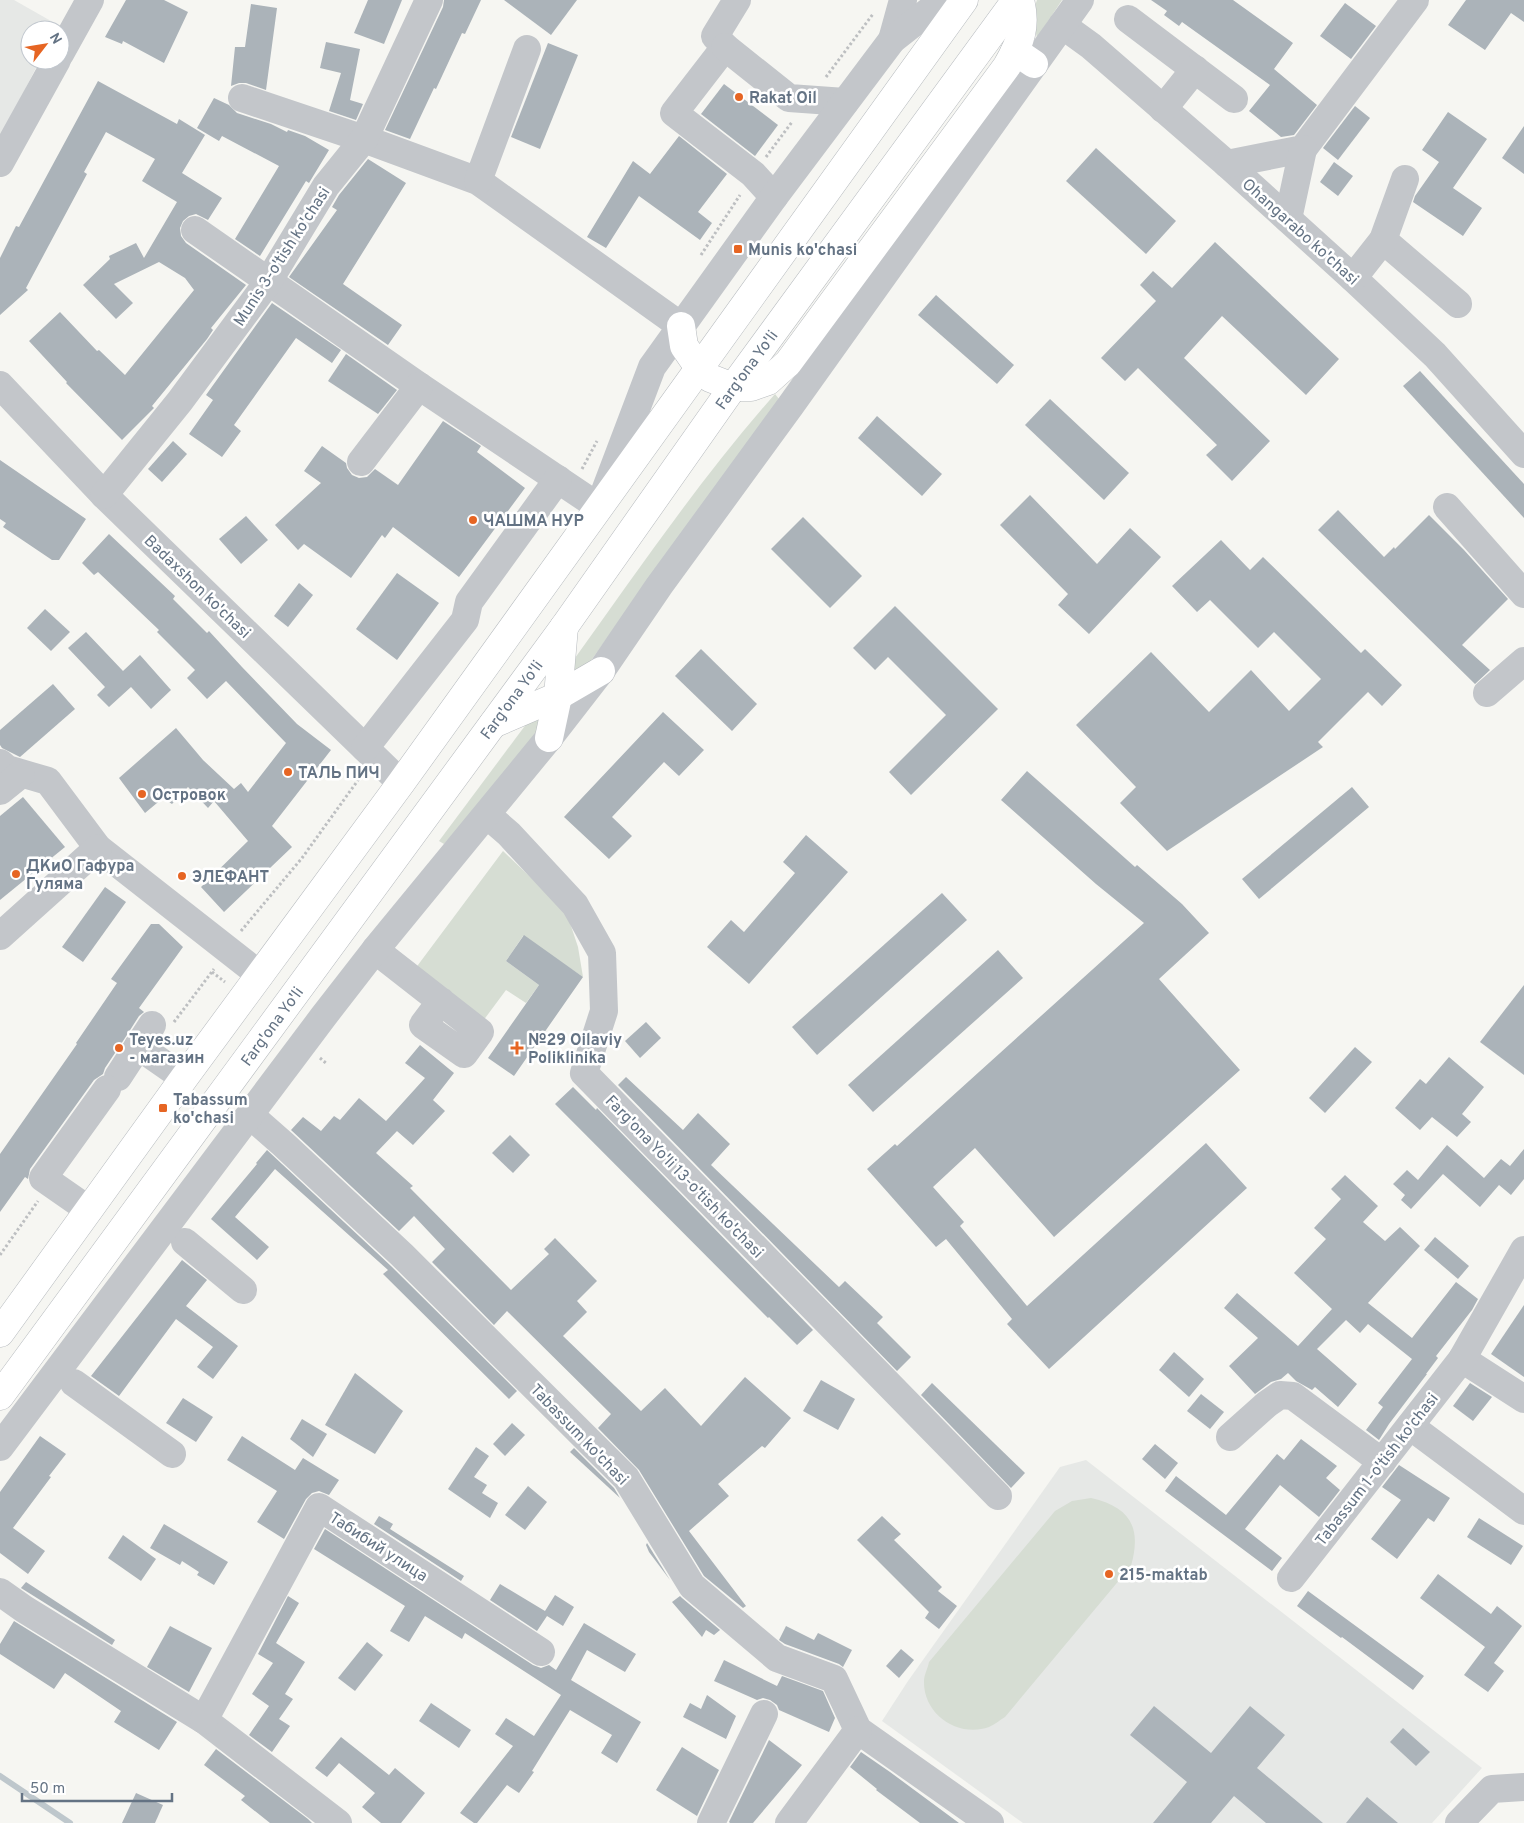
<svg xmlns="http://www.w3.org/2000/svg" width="1524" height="1823" viewBox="0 0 1524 1823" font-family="Overpass,sans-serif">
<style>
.built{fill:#e6e8e6}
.green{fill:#d6ddd3}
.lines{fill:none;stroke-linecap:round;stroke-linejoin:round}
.stream{stroke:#bec7cc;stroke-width:6}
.building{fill:#abb3b9}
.major-casing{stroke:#b6babe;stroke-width:29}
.path{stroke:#bdbfc1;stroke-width:3;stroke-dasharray:2.5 2.5;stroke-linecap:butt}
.minor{stroke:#c3c6ca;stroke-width:28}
.major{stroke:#fff;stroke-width:28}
.poi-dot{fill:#e66523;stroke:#fff;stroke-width:2}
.labels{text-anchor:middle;stroke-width:5;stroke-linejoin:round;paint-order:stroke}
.poi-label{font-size:16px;font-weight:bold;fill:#647384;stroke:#fff;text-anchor:start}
.street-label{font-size:16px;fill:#647384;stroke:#fff}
</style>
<rect width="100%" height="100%" fill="#f6f6f2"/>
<g class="built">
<polygon points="0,0 14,0 58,25 56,30 30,30 30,60 40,60 0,138"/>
<polygon points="1086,1460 1482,1768 1432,1823 1023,1823 882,1721 908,1681 1060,1467"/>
</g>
<g class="green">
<path d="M 1037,0 L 1062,0 L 1037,38 C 1034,24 1032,13 1037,0 Z"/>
<path d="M 775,394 L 779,399 L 582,673 L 577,675 L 569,668 L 570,665 C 636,573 700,479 775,394 Z"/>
<polygon points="533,715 545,721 491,793 444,844 439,841"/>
<polygon points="503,851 566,911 578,947 583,977 523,936 506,961 539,985 526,1003 506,990 483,1021 415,969"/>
<path d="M 1091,1498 C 1130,1507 1142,1527 1131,1566 L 1005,1717 C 1000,1720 994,1725 989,1727 C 958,1738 923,1714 924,1681 C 924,1675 928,1668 929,1662 L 1055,1511 L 1072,1501 Z"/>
</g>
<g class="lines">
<polyline class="stream" points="0,1776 70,1823"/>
</g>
<g class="building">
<polygon points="126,0 164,0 188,12 164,63 123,41 122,44 105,37"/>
<polygon points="368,0 402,0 384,44 354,33"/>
<polygon points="444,0 481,0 465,34 462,33 436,89 434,88 410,139 385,130 443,7"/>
<polygon points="504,0 577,0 551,35"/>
<polygon points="1151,0 1233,0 1293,43 1274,69 1317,105 1294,135 1281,137 1249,111 1270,85 1182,22 1179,26 1164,15 1167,11"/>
<polygon points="1466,0 1524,0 1524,22 1511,13 1485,50 1448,25"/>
<polygon points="1345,3 1376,26 1351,59 1320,36"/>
<polygon points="251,4 277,8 266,90 246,83 239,83 231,86 235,47 245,47"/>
<polygon points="326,42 360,49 350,100 363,104 356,120 329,111 341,73 320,68"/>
<polygon points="548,43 578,55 540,149 511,137"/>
<polygon points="98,81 177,124 179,119 205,135 182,173 222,198 208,220 196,214 189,216 183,221 180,228 181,236 186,243 246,285 211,328 213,330 207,339 152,406 154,408 122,440 66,383 67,382 29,341 60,312 97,351 99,350 125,375 194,290 185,278 159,262 114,284 133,303 116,319 83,285 110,259 109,256 136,243 144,258 177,202 142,181 155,159 106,132 84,172 87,174 26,288 28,290 0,315 0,258 16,226 19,227"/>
<polygon points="724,84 778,125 755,156 701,114"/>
<polygon points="214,98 229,105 237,113 271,124 287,132 288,130 305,136 329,150 309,183 306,181 260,256 235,239 279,166 222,136 219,141 197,128"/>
<polygon points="1355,106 1370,118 1338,160 1323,148"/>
<polygon points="1448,112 1487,139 1453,188 1482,208 1463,236 1413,202 1415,196 1439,162 1422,150"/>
<polygon points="1524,126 1524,174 1502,158"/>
<polygon points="679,136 727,174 698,212 712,223 700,240 639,196 606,248 587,237 633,161 650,174"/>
<polygon points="1096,148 1176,221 1146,254 1066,181"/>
<polygon points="368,159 406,183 343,284 402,325 388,345 289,277 337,210 332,207 339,195"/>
<polygon points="1334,162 1353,176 1338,196 1320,182"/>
<polygon points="1215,242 1339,359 1306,395 1222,316 1184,358 1270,441 1232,481 1206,455 1217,445 1138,368 1125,381 1101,358 1156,301 1140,285 1153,271 1172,288"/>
<polygon points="936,295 1014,365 997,384 918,315"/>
<polygon points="272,303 341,350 332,363 296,338 234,425 241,431 222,457 189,434 213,400 206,395"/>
<polygon points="346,354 397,390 378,414 328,381"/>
<polygon points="1420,371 1524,484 1524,518 1403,386"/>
<polygon points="1050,399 1129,473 1104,500 1025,425"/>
<polygon points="877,416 942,474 922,496 858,438"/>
<polygon points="443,421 481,446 477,452 525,488 459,577 393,527 385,538 382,535 351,578 304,544 298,550 275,525 321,483 304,471 322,446 346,463 347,468 352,475 359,478 367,477 375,469 398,485"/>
<polygon points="173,441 187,454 162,482 148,469"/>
<polygon points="0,460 86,519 59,560 52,560 3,527 6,523 0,519"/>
<polygon points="1030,495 1097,564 1130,528 1161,557 1089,634 1058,605 1068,594 1000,525"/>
<polygon points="1338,510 1384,557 1394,547 1395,549 1429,515 1464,550 1508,599 1462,645 1490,670 1475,684 1318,530"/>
<polygon points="246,516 268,540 241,564 219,539"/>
<polygon points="803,517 862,576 830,608 771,549"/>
<polygon points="109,534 175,596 173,599 207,633 209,631 242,667 297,724 331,750 272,826 292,847 224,912 201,887 248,841 214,801 208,808 188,787 172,804 163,798 145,813 119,778 176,728 203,760 234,789 241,783 248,792 286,743 226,681 207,699 187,678 195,670 157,632 159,630 98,572 94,575 82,563"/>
<polygon points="1221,540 1250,570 1263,557 1361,653 1365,649 1402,685 1382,706 1368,692 1318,742 1323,747 1167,851 1120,803 1136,787 1076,725 1151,652 1209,712 1251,670 1289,711 1321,679 1274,632 1258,648 1210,600 1197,612 1172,586"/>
<polygon points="397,573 439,603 397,660 356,629"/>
<polygon points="299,583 313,595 288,627 274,616"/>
<polygon points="895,606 998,709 911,795 889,772 946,715 888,657 875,670 853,648"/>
<polygon points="45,609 70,632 51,651 27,628"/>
<polygon points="86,632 123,671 140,655 171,690 151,709 131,687 109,707 97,695 105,687 68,648"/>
<polygon points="701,649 757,704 732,731 675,676"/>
<polygon points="53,684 75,709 20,757 2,748 0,745 0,730"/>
<polygon points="663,712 704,750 679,776 664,762 612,817 632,836 609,859 564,817"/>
<polygon points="1027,771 1135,867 1137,865 1182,904 1209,933 1159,979 1240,1070 1054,1237 975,1148 933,1187 964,1222 960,1226 1027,1306 1206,1143 1247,1188 1049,1369 1007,1324 1012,1319 946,1239 936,1247 867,1169 895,1144 897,1146 1144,923 1096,884 1001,800"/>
<polygon points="1352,787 1369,807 1259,899 1242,879"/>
<polygon points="23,797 65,847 0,900 0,816"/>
<polygon points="806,835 848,872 749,984 707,947 731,920 744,932 795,873 783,862"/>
<polygon points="105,887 126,902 83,962 62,947"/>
<polygon points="942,893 967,920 817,1055 792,1027"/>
<polygon points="151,924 159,924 183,947 139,1008 144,1012 139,1016 125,1038 105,1068 103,1074 94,1080 30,1169 28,1179 25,1177 0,1212 0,1154 77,1044 76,1043 117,983 111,979"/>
<polygon points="524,935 583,977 514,1076 488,1058 539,985 506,961"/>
<polygon points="998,950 1023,978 873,1112 848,1085"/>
<polygon points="1524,985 1524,1075 1480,1042"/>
<polygon points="646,1022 661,1038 640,1058 625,1041"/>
<polygon points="420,1045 454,1073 433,1100 445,1111 413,1145 390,1125 397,1131 376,1153 413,1186 410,1188 511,1290 549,1254 544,1249 555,1238 597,1281 577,1301 587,1312 563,1336 641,1411 665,1388 701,1426 745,1377 791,1418 765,1448 762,1446 718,1484 729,1496 689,1531 746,1606 743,1608 704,1576 639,1470 598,1428 611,1414 507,1311 494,1325 432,1262 445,1249 414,1216 399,1231 291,1130 303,1117 321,1131 334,1116 340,1120 359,1098 386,1121 425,1078 405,1063"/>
<polygon points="1355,1047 1372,1062 1325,1113 1309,1098"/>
<polygon points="1449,1057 1484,1087 1462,1114 1471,1122 1457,1137 1432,1117 1420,1130 1395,1108 1420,1079 1426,1084"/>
<polygon points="626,1077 683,1130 698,1113 730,1144 711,1165 839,1287 845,1281 883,1317 877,1323 911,1357 897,1371 618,1085"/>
<polygon points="573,1087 596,1110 597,1108 813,1330 797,1345 769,1317 768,1318 555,1104"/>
<polygon points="510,1135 530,1155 513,1173 492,1153"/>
<polygon points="1447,1145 1484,1178 1501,1159 1510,1166 1524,1149 1524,1179 1511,1195 1499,1185 1480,1207 1443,1174 1411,1209 1401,1200 1405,1195 1393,1184 1407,1170 1418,1180"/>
<polygon points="267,1150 391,1266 517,1391 509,1399 383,1274 388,1270 275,1169 235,1217 269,1247 257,1260 211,1219 257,1164 256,1163"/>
<polygon points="1345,1175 1378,1206 1363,1222 1385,1241 1400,1227 1420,1246 1368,1303 1412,1338 1456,1282 1478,1299 1472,1310 1436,1356 1438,1358 1426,1374 1427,1374 1389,1424 1379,1440 1366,1430 1383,1407 1378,1403 1412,1359 1368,1324 1360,1333 1346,1320 1317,1349 1357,1384 1338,1407 1315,1387 1312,1390 1296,1381 1288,1373 1281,1379 1271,1382 1255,1394 1229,1366 1258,1338 1224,1308 1237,1293 1298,1346 1332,1309 1294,1273 1326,1239 1314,1228 1341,1199 1331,1189"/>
<polygon points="1435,1237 1469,1266 1458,1279 1424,1250"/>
<polygon points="182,1260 207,1280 186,1306 238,1346 213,1379 197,1367 213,1347 176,1319 119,1396 91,1376"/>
<polygon points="1524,1305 1524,1377 1491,1354"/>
<polygon points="1174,1352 1204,1379 1189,1397 1159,1370"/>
<polygon points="355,1373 403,1411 375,1454 325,1425"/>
<polygon points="821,1380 855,1399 838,1430 803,1411"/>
<polygon points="932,1383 1025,1473 1011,1488 921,1395"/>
<polygon points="1470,1383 1492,1397 1473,1421 1453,1406"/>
<polygon points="1201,1394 1224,1412 1210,1429 1187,1411"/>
<polygon points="183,1398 213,1417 196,1442 166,1423"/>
<polygon points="302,1419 327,1434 313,1457 290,1439"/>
<polygon points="512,1423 525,1435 505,1456 493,1444"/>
<polygon points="40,1436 66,1454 49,1476 51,1477 13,1528 45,1551 28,1574 0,1553 0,1492"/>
<polygon points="242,1436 295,1470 303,1458 339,1480 329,1495 319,1491 312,1493 306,1499 284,1539 257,1522 277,1491 227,1460"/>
<polygon points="1301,1439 1337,1466 1326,1478 1340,1490 1319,1517 1280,1485 1245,1529 1282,1558 1272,1571 1165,1491 1176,1476 1226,1515 1277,1454 1284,1460"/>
<polygon points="1155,1444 1178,1463 1165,1479 1142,1459"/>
<polygon points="476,1447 489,1456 474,1477 487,1485 482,1493 498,1503 490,1518 448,1489"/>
<polygon points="574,1448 614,1488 620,1498 570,1452"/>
<polygon points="1399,1465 1450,1498 1434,1522 1428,1518 1397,1559 1371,1539 1401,1500 1382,1487"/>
<polygon points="528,1486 547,1502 525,1530 505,1515"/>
<polygon points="379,1516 393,1524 390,1529 464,1576 461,1581 374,1524"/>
<polygon points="882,1516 901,1534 894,1540 942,1587 938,1591 957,1606 939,1629 925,1618 929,1612 857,1540"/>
<polygon points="1479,1518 1523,1546 1511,1565 1467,1537"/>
<polygon points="164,1524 228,1562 214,1585 197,1575 199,1572 182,1561 180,1565 150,1548"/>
<polygon points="325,1529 533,1665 541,1668 549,1665 556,1670 584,1623 636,1654 625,1672 587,1650 571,1680 641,1722 617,1763 601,1753 612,1735 570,1710 532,1771 534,1772 519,1793 507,1785 477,1823 474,1823 460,1813 513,1746 495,1734 506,1718 534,1736 561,1695 465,1633 462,1639 425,1616 409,1642 390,1631 405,1606 314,1549"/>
<polygon points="123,1535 156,1559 141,1581 108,1558"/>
<polygon points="647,1543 670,1580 649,1552 646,1545"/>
<polygon points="1438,1574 1491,1614 1497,1606 1522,1626 1494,1663 1504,1671 1488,1692 1464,1675 1485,1647 1420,1598"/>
<polygon points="26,1582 115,1640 112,1645 21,1588"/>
<polygon points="500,1584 545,1611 555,1595 574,1607 563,1626 547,1616 537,1631 490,1600"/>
<polygon points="1308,1591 1424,1676 1413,1690 1342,1637 1341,1638 1297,1606"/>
<polygon points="288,1596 299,1603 276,1643 305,1662 285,1694 293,1699 279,1719 290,1726 272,1752 249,1735 269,1706 252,1694 273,1663 258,1654"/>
<polygon points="680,1596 682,1598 720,1630 714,1635 706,1630 702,1637 672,1602"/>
<polygon points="14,1621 177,1722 159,1750 114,1722 121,1711 65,1673 54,1689 0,1654 0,1644"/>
<polygon points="170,1626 212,1648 189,1692 147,1667"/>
<polygon points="786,1626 814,1640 818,1633 852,1650 843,1667 839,1664 785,1644 779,1640"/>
<polygon points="367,1642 383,1655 355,1691 338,1678"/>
<polygon points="901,1649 914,1660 899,1678 886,1666"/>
<polygon points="724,1660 777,1686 782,1676 823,1691 835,1718 829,1732 779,1710 777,1705 770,1700 763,1698 757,1700 714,1681"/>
<polygon points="707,1695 736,1716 726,1739 683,1717 690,1703 701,1709"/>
<polygon points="431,1703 471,1730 459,1748 419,1721"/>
<polygon points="1154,1706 1211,1753 1250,1706 1285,1735 1257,1768 1323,1823 1266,1823 1234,1796 1211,1823 1153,1823 1187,1782 1130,1735"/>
<polygon points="1403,1728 1430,1752 1416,1766 1390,1742"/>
<polygon points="341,1737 389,1775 395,1768 425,1793 401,1823 381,1823 362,1807 375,1793 339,1763 327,1777 315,1768"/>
<polygon points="769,1740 802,1765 753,1823 730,1823 729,1822"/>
<polygon points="682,1747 719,1770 697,1816 656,1790"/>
<polygon points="216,1749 308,1819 312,1823 270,1823 241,1800 245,1796 204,1765"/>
<polygon points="861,1752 890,1772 959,1823 920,1823 876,1790 877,1789 850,1767"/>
<polygon points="136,1793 163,1805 155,1823 122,1823"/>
<polygon points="1367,1797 1398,1823 1346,1823"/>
</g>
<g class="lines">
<defs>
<g id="major">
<polyline points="1015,51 1034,64"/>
<path d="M 681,326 L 684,346 L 699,368 L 710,378 L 733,387 L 751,387 L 768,381 L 788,363 L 1007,66 C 1020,43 1027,27 1020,0"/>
<polyline points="493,724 558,696 601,671"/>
<polyline points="549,738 558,696 564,627"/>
<polyline points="0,1333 184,1078 401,783 964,0"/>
<path id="s1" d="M 0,1396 L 564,627 L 733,387 L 1016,0"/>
</g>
</defs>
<use href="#major" class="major-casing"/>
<g class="path">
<polyline points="826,77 873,14"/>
<polyline points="766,157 792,122"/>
<polyline points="701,255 740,195"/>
<polyline points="582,469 597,441"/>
<polyline points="241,931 302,858 361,776"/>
<polyline points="212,972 225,982"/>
<polyline points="174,1022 214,969"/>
<polyline points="320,1058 327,1064"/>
<polyline points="0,1255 38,1201"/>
</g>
<g class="minor">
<polyline points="737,0 715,36 725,47 674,113 753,174 774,197"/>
<polyline points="1128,19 1234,99"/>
<polyline points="1062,25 1091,46 1227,164 1353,278 1435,355 1524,454"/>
<polyline points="892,40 903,0"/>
<polyline points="725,47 789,98 845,102"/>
<polyline points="60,54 90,0"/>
<polyline points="242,98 364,139 478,181 681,326"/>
<polyline points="1163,109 1195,69"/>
<polyline points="0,163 57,60"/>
<polyline points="1227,164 1303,149 1415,0"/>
<polyline points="478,181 527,49"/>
<polyline points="1288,219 1303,149"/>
<polyline points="195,230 419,386 599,507 652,367 774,197 892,40 943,0"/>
<polyline points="1383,240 1458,304"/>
<polyline points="1353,278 1383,240 1405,179"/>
<polyline points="0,385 104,495 401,783"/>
<polyline points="361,462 419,386"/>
<polyline points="104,495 180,401 268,282 326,186 364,139 429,0"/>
<polyline points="1447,507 1524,594"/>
<polyline points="1487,693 1524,661"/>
<polyline points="365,748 465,620 469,602 558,479"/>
<polyline points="0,763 7,769 48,781 98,848 260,975"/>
<polyline points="0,791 21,774"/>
<polyline points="487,815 509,834 575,905 602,953 604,1011 584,1073 998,1496"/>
<polyline points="0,936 98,848"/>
<polyline points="375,950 480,1032 464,1054 423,1025 441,1001"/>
<polyline points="138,1046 184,1078"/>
<polyline points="118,1077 152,1025"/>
<polyline points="250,1115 283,1144 402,1255 626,1478 692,1586 777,1658 834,1679 858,1730 990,1823"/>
<polyline points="89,1210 43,1178 107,1089"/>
<polyline points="185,1242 243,1290"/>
<polyline points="1462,1359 1524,1399"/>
<polyline points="74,1383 172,1454"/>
<polyline points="1410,1426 1524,1511"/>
<polyline points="1230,1437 1267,1404 1280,1395 1293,1396 1382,1462"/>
<polyline points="0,1447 323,1017 375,950 549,738 601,671 659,586 791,405 1080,0"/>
<polyline points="1291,1578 1462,1359 1524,1250"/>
<polyline points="0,1592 24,1609 204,1720 338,1823"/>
<polyline points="204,1720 319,1507 541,1652"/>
<polyline points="711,1823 764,1714"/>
<polyline points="789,1823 858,1730"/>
<polyline points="1459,1823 1492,1789 1524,1787"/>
</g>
<use href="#major" class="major"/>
</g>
<g class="poi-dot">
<circle cx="739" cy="97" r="5"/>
<rect x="733" y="244" width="10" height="10" rx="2.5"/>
<circle cx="473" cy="520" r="5"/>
<circle cx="288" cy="772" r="5"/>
<circle cx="142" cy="794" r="5"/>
<circle cx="16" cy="874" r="5"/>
<circle cx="182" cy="876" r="5"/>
<circle cx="119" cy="1048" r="5"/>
<path d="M514.5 1040.5h5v5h5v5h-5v5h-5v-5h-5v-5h5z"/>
<rect x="158" y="1103" width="10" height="10" rx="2.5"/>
<circle cx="1109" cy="1574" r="5"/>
</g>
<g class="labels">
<g class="poi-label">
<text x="749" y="103">Rakat Oil</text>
<text x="748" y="255">Munis ko'chasi</text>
<text x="483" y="526">ЧАШМА НУР</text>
<text x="298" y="778">ТАЛЬ ПИЧ</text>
<text x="152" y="800">Островок</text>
<text x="26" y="871">ДКиО Гафура<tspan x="26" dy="18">Гуляма</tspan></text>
<text x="192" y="882">ЭЛЕФАНТ</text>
<text x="129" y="1045">Teyes.uz<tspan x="129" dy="18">- магазин</tspan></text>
<text x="528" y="1045">№29 Oilaviy<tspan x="528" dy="18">Poliklinika</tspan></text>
<text x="173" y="1105">Tabassum<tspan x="173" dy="18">ko'chasi</tspan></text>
<text x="1119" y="1580">215-maktab</text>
</g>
<g class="street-label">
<text transform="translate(1301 231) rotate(42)" y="6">Ohangarabo ko'chasi</text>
<text transform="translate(281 256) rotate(-57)" y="6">Munis 3-o'tish ko'chasi</text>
<text dy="6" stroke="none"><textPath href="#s1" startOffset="1269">Farg'ona Yo'li</textPath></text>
<text transform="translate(198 586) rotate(44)" y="6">Badaxshon ko'chasi</text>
<text dy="6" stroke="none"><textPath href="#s1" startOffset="864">Farg'ona Yo'li</textPath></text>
<text dy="6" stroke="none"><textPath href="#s1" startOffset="459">Farg'ona Yo'li</textPath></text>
<text transform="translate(685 1176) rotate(46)" y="6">Farg'ona Yo'li 13-o'tish ko'chasi</text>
<text transform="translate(580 1434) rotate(46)" y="6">Tabassum ko'chasi</text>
<text transform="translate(1376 1469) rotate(-52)" y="6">Tabassum 1-o'tish ko'chasi</text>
<text transform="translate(379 1546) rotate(33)" y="6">Табибий улица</text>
</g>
</g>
<g transform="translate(45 45) rotate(59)"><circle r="24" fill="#ffffff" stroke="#c1c7ce"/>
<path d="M0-4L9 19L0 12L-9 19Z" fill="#e66523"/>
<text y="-8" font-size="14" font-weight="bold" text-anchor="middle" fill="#647384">N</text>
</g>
<path d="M22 1793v8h150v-8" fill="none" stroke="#647384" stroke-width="2.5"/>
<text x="30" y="1793" font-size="15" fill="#647384" stroke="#ffffff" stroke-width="4" paint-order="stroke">50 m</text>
</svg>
